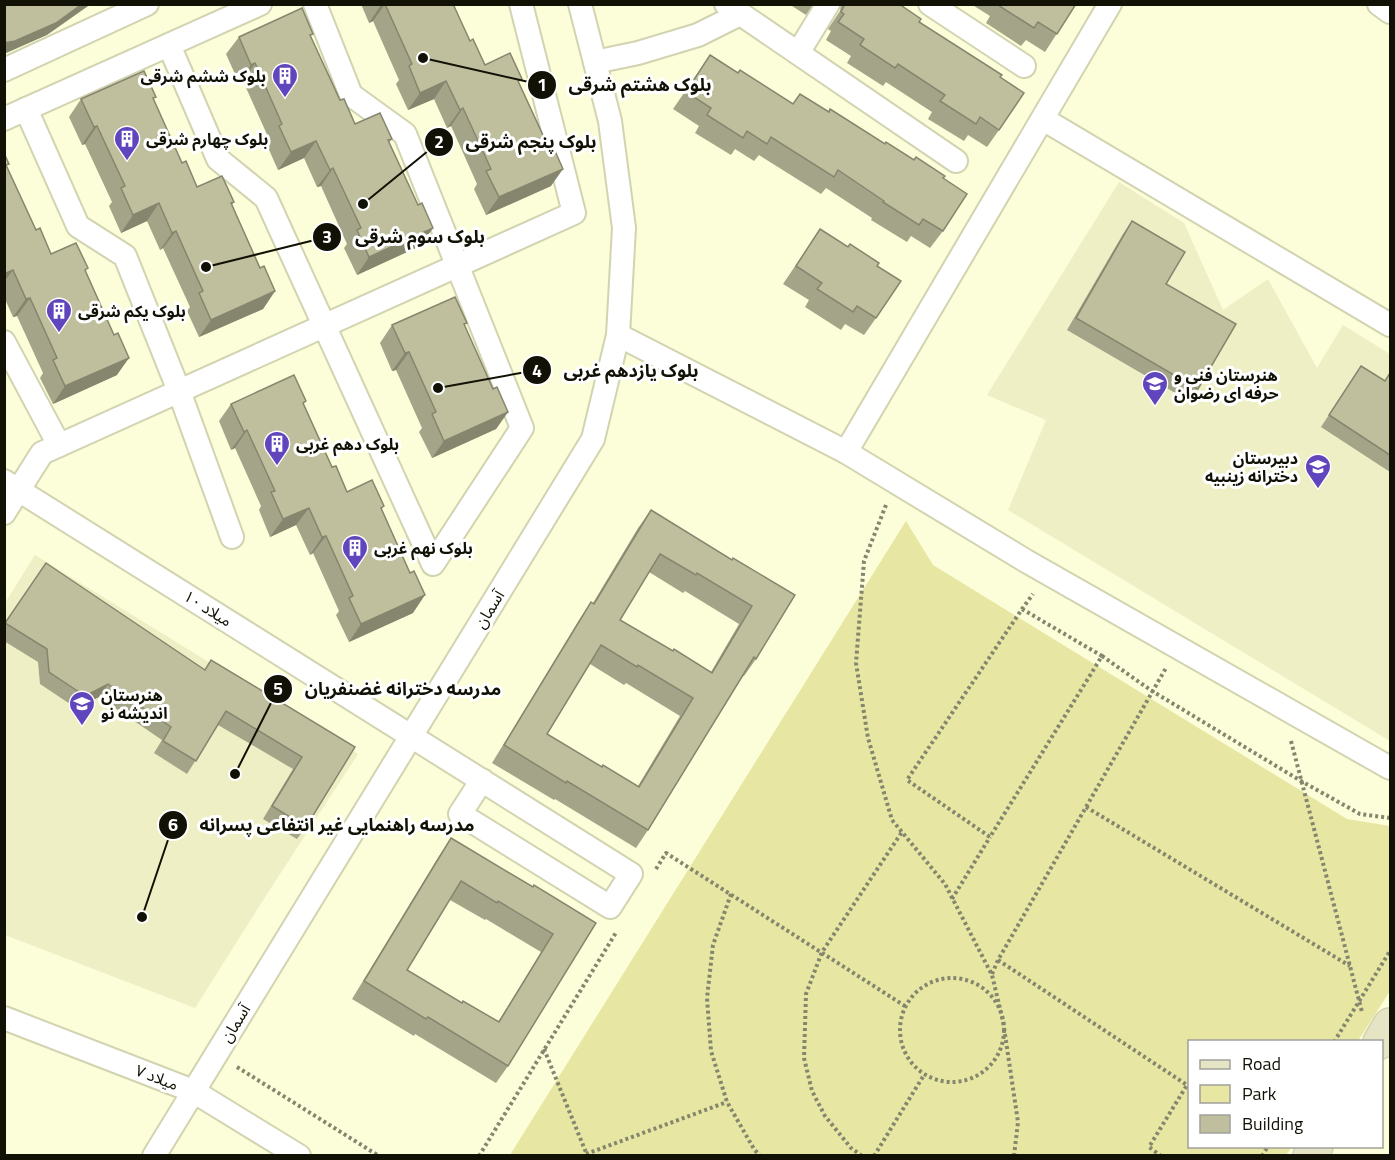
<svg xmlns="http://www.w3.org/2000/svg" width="1395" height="1160" viewBox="0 0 1395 1160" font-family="'Titillium Web','Noto Sans Arabic',sans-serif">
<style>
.built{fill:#efefc5}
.green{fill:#e7e7a3}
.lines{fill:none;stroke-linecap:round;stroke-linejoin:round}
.street-casing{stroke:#d2d3b0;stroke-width:26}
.secondary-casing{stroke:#d2d3b0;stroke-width:36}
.path{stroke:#85866e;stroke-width:4;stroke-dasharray:3 3;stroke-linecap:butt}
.street{stroke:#fff;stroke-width:22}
.secondary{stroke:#e5e4c4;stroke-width:33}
.wall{fill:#a4a488;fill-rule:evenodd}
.shaded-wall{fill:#86866f}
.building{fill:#bfbf9e;stroke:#86866f;stroke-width:1.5;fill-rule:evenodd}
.labels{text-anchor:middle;stroke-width:6;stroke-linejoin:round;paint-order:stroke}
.poi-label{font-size:16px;font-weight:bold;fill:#111106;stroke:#fff;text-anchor:start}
.street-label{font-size:16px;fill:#111106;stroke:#fff}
.leader{fill:none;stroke:#111106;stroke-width:2}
.callout-dot{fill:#111106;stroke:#fff;stroke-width:2}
.mark-label{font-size:18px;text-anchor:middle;font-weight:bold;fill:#fff}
.callout-label{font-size:18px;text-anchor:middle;font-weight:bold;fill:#111106;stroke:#fff;stroke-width:6;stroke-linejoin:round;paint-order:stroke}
</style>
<rect width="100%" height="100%" fill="#fcfdd9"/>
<g class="built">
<polygon points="1119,182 1184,223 1223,310 1268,279 1317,368 1343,325 1390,354 1390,741 1008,510 1046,420 987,395"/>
<polygon points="35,555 358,754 267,894 195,1008 5,935 5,603"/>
</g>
<polygon class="green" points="906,521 933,565 1347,819 1390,826 1390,991 1358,1041 1190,1042 1190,1146 1292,1147 1286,1155 510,1155"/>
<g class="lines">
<defs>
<g id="street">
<polyline points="726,4 956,161"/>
<polyline points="930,4 1024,66"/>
<polyline points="1379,4 1390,12"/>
<polyline points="169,45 218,159 266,198 433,564 522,428 405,134 351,95 315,4"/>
<polyline points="798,53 828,4"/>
<polyline points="595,62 638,53 698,35 740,14"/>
<polyline points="4,70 147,4"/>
<polyline points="26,109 78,226 125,256 179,391 232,537"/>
<polyline points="4,119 260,4"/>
<polyline points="1043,119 1390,325"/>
<polyline points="618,335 846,452 1026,561 1390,768"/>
<polyline points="4,342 59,445"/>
<polyline points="846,452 1110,4"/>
<polyline points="4,481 631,874 610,907 460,814 482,780"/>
<polyline points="4,513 42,453 574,213 521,4"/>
<polyline points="4,1018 193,1091 299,1156"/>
<polyline points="154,1156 593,439 618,335 624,228 610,121 580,4"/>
</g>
<g id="secondary">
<polyline points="1380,1042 1390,1025"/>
<polyline points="1310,1156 1316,1146"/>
</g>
</defs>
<use href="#street" class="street-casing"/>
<use href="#secondary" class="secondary-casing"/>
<g class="path">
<polyline points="886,505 864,561 856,663 868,738 892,820 945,884 992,975 1003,1021 1018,1122 1014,1156"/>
<polyline points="1022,609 1102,656 990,837 907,780 1022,609 1033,594"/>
<polyline points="1102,656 1152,691 1301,781 1360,814 1390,818"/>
<polyline points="1291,741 1362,1012"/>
<polyline points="1086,807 1350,966"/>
<polyline points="656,869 666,853 905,1006"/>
<polyline points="731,894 713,945 707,998 711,1051 727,1102 754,1149 760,1156"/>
<polyline points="952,899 990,837"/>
<polyline points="998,960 1187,1085 1149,1147 1161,1156"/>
<polyline points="992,974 998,960 1166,668"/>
<circle cx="952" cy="1030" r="52"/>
<polyline points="1334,1042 1390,951"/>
<polyline points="544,1049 587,1155"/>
<polyline points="237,1067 379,1156"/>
<polyline points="586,1154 727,1102"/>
<polyline points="479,1156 617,931"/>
<polyline points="862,1156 851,1148 825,1116 812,1091 804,1058 806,994 822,952 902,832"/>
<polyline points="874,1156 924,1075"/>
<polyline points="1262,1156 1268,1146"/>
</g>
<use href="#street" class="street"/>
<use href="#secondary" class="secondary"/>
</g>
<g class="wall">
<polygon points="361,4 453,4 470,41 485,65 519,83 551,186 486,215 474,189 477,184 451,126 447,128 434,99 408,110 396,84 399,80 373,21 369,23"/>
<polygon points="789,4 813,4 806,15"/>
<polygon points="841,4 899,4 919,22 1000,77 999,130 987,147 968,135 964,141 928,119 932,112 886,82 883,86 847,63 851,56 826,40 831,31 828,29 840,11"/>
<polygon points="971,4 1076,4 1045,52 1026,40 1021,46 986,23 990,16"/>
<polygon points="239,37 311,37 340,100 355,124 392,139 389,143 418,205 433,228 420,246 357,275 344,248 347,244 321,186 317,187 304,158 278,170 266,143 269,139 243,81 239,83 226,54"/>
<polygon points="710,55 738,73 793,104 800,94 829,112 943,178 943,231 930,248 911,236 907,242 871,220 872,218 826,188 821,194 759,155 754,161 735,149 731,155 695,133 699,126 673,109"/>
<polygon points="81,99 154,100 182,163 197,187 234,202 232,205 260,268 275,291 263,309 199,337 187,311 190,307 163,248 160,250 147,221 121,233 109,206 112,202 85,144 82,145 69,117"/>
<polygon points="4,153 7,167 36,230 51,254 85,272 117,375 53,404 40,378 43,373 17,316 13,317 4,297"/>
<polygon points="1132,221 1198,389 1189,401 1067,330 1123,234"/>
<polygon points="820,229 877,266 876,318 864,335 845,324 841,330 805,307 809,300 783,284"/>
<polygon points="392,325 465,326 493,389 508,412 496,429 432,458 419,432 422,428 396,370 392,371 380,343"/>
<polygon points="1361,366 1385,381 1390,372 1390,472 1321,427"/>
<polygon points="306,401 303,404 332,467 347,492 384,506 381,510 413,613 349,642 336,615 339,611 313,553 310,555 296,525 270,537 259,510 261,506 235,448 231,450 219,421 231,404"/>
<path d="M 651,510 L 732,560 L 795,595 L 756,659 L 744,676 L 743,676 L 648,830 L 636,848 L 555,799 L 554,800 L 492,763 L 579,620 L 591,602 L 593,603 L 638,528 ZM 649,572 L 683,593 L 685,591 L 739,624 L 711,672 L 672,651 L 620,620 ZM 590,664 L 624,685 L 626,683 L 680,716 L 638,786 L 602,767 L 547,734 Z"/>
<polygon points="46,563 205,670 211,660 355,747 306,827 297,839 263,819 293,769 218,725 187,774 154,753 162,740 99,697 76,708 40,684 38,662 4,641 4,624"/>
<path d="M 451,838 L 533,887 L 596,923 L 508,1066 L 496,1083 L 415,1034 L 414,1036 L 352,999 L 439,856 ZM 450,900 L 485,920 L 486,919 L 541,952 L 498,1022 L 462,1003 L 407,970 Z"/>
</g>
<g class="shaded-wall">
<polygon points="82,4 91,4 47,35 4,54 4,43"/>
<polygon points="385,4 373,21 369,23 381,5"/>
<polygon points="255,63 243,81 239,83 251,65"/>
<polygon points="446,81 434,99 408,110 420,93"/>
<polygon points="463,108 451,126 447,128 460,110"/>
<polygon points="97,126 85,144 82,145 94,127"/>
<polygon points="316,141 304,158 278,170 291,152"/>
<polygon points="333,168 321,186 317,187 330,170"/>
<polygon points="563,169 551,186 486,215 499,197"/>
<polygon points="159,203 147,221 121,233 133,215"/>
<polygon points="433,228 420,246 357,275 369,257"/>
<polygon points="176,231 163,248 160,250 172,233"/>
<polygon points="13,270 4,282 4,274"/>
<polygon points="275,291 263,309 199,337 211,320"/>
<polygon points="30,298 17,316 13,317 26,299"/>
<polygon points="409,352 396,370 392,371 405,353"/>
<polygon points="129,358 117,375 53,404 65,386"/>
<polygon points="508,412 496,429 432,458 444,441"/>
<polygon points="247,430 235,448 231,450 244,432"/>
<polygon points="309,508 296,525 270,537 283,519"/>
<polygon points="326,536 313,553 310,555 322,537"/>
<polygon points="425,595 413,613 349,642 361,624"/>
<polygon points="108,684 99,697 76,708 85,696"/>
</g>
<g class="building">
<polygon points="4,4 82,4 56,23 15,41 4,43"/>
<polygon points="385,4 453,4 470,41 473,39 485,65 510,53 522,79 518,81 548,146 552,144 563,169 499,197 486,171 491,169 463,108 460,110 446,81 420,93 409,66 412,64"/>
<polygon points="845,4 899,4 921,19 919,22 1002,75 1000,77 1024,93 999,130 980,117 976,124 940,101 945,95 898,64 895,68 860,45 864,39 838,22 844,14 841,12"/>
<polygon points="998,4 1076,4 1057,34 1038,22 1034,28 998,5"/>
<polygon points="302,8 313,34 310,35 340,100 344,99 355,124 380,113 392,139 388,140 418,205 422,203 433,228 369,257 357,230 361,228 333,168 330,170 316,141 291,152 279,126 282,124 255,63 251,65 239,37"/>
<polygon points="710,55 738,73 740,70 793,104 800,94 829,112 830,109 885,144 886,142 914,160 916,157 945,176 943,178 967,194 943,231 923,219 919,225 883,202 884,201 838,170 834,177 771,137 767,144 747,131 743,138 707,115 711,108 686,92"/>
<polygon points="144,71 156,97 153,98 182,163 186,161 197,187 222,176 234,202 231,203 260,268 264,266 275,291 211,320 199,293 203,291 176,231 172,233 159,203 133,215 121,188 125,186 97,126 94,127 81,99"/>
<polygon points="4,153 9,164 6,165 36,230 40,228 51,254 76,243 88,268 85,270 114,335 118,333 129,358 65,386 53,360 57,358 30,298 26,299 13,270 4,274"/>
<polygon points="1132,221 1185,252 1166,284 1236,324 1198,389 1076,318"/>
<polygon points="820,229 848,247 850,244 879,263 877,266 901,281 876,318 857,306 853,312 817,289 822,283 796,266"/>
<polygon points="455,297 467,323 464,324 493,389 497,387 508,412 444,441 432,414 436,412 409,352 405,353 392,325"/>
<polygon points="1361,366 1385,381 1390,373 1390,455 1329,415"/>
<polygon points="294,375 306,401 303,403 332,467 336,466 347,492 372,480 384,506 381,508 410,573 414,571 425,595 361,624 349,598 353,596 326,536 322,537 309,508 283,519 271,492 275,491 247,430 244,432 231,404"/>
<path d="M 651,510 L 732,560 L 733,558 L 795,595 L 756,659 L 754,657 L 648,830 L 567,781 L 566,783 L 504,745 L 591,602 L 594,604 ZM 660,554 L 696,575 L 697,573 L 752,606 L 712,673 L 674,649 L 673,651 L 620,620 ZM 601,645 L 637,667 L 638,665 L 693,698 L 639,787 L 603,765 L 602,767 L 547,734 Z"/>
<polygon points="46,563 205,670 211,660 355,747 306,827 272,806 302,757 226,711 196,761 163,741 171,727 108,684 85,696 49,672 47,649 5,623"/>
<path d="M 451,838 L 533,887 L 534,885 L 596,923 L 508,1066 L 428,1017 L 426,1019 L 364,981 ZM 461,881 L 497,903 L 498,901 L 553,934 L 499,1022 L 463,1001 L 462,1003 L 407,970 Z"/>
</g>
<defs>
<symbol id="building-pin" viewBox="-11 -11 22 30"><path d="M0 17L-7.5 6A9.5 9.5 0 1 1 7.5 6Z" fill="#6045bd" stroke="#fff"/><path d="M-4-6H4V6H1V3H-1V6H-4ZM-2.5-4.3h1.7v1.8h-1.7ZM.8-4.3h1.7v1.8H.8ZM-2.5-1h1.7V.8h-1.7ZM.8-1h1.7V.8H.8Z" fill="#fff"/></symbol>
<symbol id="school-pin" viewBox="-11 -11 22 30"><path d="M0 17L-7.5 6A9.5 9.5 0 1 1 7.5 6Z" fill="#6045bd" stroke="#fff"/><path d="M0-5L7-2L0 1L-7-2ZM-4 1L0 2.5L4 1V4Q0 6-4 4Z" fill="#fff"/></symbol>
</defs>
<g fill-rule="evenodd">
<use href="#building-pin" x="270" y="61" width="30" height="40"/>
<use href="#building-pin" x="112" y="124" width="30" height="40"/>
<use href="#building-pin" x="44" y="296" width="30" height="40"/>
<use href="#school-pin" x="1140" y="369" width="30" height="40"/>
<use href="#building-pin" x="262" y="429" width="30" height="40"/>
<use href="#school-pin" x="1303" y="452" width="30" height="40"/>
<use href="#building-pin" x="340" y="533" width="30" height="40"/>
<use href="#school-pin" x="67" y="689" width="30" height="40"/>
</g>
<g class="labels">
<g class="poi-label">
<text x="266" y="82" text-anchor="end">بلوک ششم شرقی</text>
<text x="146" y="145">بلوک چهارم شرقی</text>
<text x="78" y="317">بلوک یکم شرقی</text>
<text x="1174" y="381">هنرستان فنی و<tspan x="1174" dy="18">حرفه ای رضوان</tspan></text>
<text x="296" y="450">بلوک دهم غربی</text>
<text x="1298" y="464" text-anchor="end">دبیرستان<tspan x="1298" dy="18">دخترانه زینبیه</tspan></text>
<text x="374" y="554">بلوک نهم غربی</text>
<text x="101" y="701">هنرستان<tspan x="101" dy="18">اندیشه نو</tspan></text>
</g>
<g class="street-label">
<text transform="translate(208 608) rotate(32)" y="6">میلاد ۱۰</text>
<text transform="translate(489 609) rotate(-58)" y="6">آسمان</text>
<text transform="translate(235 1023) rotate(-58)" y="6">آسمان</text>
<text transform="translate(157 1077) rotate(21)" y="6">میلاد ۷</text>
</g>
</g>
<path class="leader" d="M423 58L542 85M363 204L439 142M206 267L327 237M438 388L537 370M235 774L278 689M142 917L173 825"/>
<g class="callout-dot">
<circle cx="423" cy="58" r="6"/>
<circle cx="363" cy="204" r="6"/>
<circle cx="206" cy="267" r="6"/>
<circle cx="438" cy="388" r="6"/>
<circle cx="235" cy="774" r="6"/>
<circle cx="142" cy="917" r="6"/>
<circle cx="542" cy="85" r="15"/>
<circle cx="439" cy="142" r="15"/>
<circle cx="327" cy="237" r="15"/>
<circle cx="537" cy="370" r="15"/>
<circle cx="278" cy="689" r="15"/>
<circle cx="173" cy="825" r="15"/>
</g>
<g class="mark-label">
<text x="542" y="91">1</text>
<text x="439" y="148">2</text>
<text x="327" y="243">3</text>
<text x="537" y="377">4</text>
<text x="278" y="695">5</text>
<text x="173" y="831">6</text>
</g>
<g class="callout-label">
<text x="640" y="91">بلوک هشتم شرقی</text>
<text x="531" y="148">بلوک پنجم شرقی</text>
<text x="420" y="243">بلوک سوم شرقی</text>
<text x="631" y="377">بلوک یازدهم غربی</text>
<text x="403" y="695">مدرسه دخترانه غضنفریان</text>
<text x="337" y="831">مدرسه راهنمایی غیر انتفاعی پسرانه</text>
</g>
<rect width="1395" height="1160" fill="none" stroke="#111106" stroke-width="12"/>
<rect x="1188" y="1040" width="195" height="108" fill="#ffffff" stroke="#a0a09b" stroke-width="1.5"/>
<rect x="1200" y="1060" width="30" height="9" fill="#e5e4c4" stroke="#a0a09b" stroke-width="1.5"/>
<text x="1242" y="1070" font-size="18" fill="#111106">Road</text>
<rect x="1200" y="1085" width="30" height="18" fill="#e7e7a3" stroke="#a0a09b" stroke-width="1.5"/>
<text x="1242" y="1100" font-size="18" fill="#111106">Park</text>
<rect x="1200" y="1115" width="30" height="18" fill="#bfbf9e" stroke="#a0a09b" stroke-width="1.5"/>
<text x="1242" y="1130" font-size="18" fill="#111106">Building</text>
</svg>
